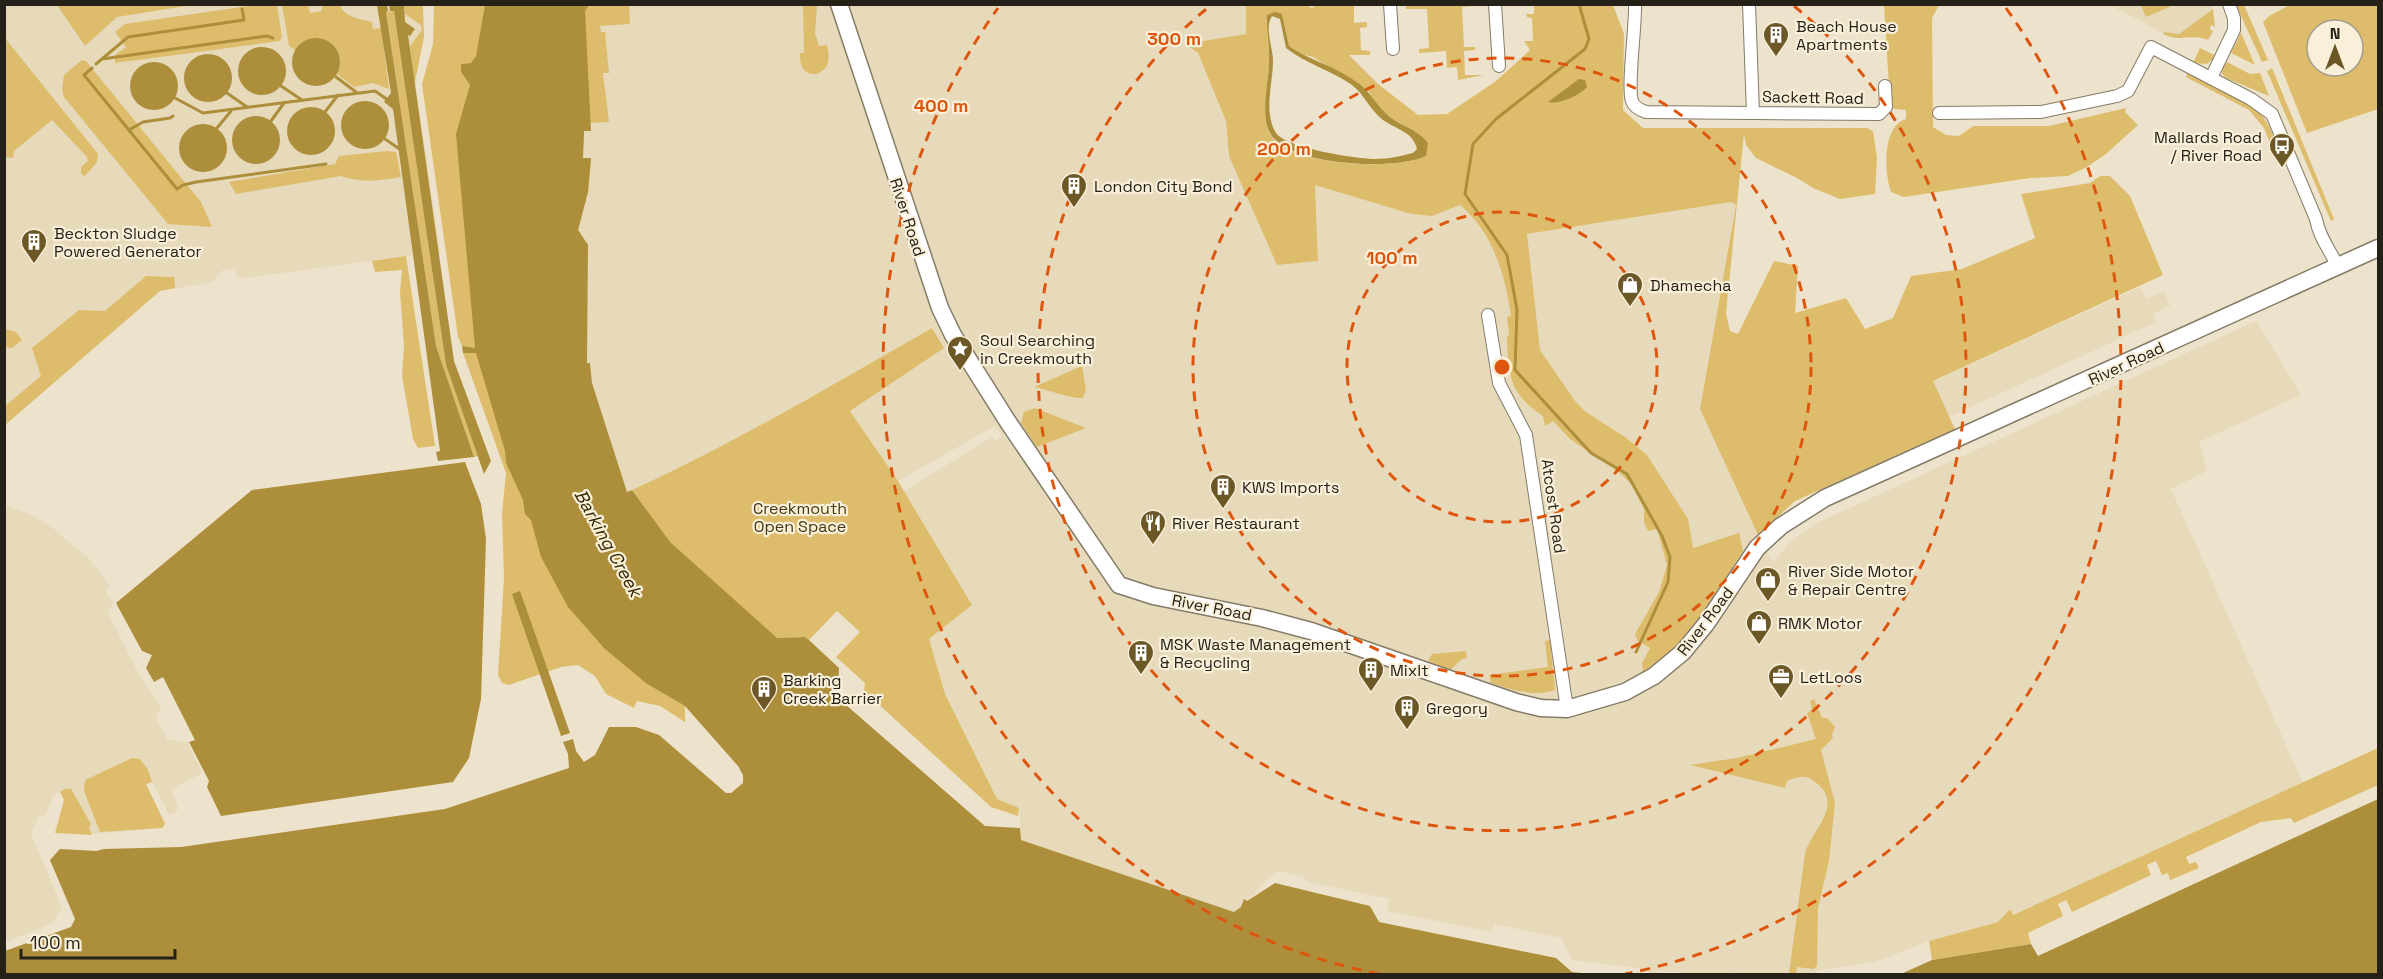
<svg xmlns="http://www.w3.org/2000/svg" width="2383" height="979" viewBox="0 0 2383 979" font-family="'Space Grotesk',sans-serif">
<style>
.built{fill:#e7dabb}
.green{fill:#ddbd6c;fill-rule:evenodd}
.water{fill:#ad8e3a;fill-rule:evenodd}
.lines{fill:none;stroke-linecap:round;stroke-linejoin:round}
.stream{stroke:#ad8e3a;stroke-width:3}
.street-casing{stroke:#847b66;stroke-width:14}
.secondary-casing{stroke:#847b66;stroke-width:19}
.street{stroke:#fff;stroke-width:12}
.secondary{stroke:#fff;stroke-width:16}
.ring{fill:none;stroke:#de560d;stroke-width:3;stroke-dasharray:10 8}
.labels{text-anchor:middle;stroke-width:4.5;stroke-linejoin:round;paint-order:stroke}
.poi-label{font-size:16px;fill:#252119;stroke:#faf0d9;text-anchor:start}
.street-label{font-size:16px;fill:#252119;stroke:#faf0d9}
.park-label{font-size:16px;fill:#453713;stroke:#faf0d9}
.water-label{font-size:18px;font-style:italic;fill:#352702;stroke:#faf0d9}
.centre{fill:#de560d;stroke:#faf0d9;stroke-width:3}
.ring-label{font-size:18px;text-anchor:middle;font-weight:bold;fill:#de560d;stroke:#faf0d9;stroke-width:4.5;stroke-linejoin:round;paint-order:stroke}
</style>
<rect width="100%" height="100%" fill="#ede3cc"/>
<g class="built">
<polygon points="2212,4 2213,9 2185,31 2173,35 2163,33 2110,5"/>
<polygon points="5,5 404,5 405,14 421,25 422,30 410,46 440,252 237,279 235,269 223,270 212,282 160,291 5,425"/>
<polygon points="589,5 1246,5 1246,34 1185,44 1198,53 1226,121 1229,156 1318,261 1315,184 1411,214 1432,216 1460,205 1469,213 1491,242 1527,234 1731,202 1736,205 1700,409 1758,535 1773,563 1790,542 1817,523 2256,321 2301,395 2199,442 2207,471 2171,489 2303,783 2012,915 2009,909 1998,922 1929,941 1875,962 1819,970 1815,974 1752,974 1732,972 1729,974 1703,974 1657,971 1657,973 1650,974 1644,969 1572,960 1561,938 1494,924 1492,932 1387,911 1389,899 1308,882 1303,876 1276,871 1241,907 1234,912 1021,840 1019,808 997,799 945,694 929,639 972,605 904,491 992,437 995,441 1002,436 995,426 898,481 850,410 944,348 932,328 742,436 689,464 627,492 592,383 590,364 587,363 577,230 588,192 591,159 583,158 584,131 591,131"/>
<polygon points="2140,287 2146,299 2164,291 2170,306 2153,314 2156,322 1949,417 1932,382"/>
<polygon points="5,505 34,516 53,528 90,560 110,586 105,590 113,602 108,613 142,680 161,707 156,718 167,739 188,743 202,773 172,789 178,808 176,812 169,815 152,782 146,784 165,824 162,828 81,835 61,792 53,795 45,817 39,815 31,834 62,907 52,924 5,942"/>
</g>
<g class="green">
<polygon points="261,4 277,5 282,37 280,41 115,63 115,55 126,47 115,32 125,24"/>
<polygon points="57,5 192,5 117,17 85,46"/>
<path d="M 282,5 L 308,5 L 310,13 L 322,11 L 322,5 L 340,5 C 344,17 360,19 372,22 L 373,29 L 381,28 L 389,89 L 373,83 L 354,87 L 337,74 C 343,61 340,49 328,41 L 299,45 L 295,50 L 289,46 Z"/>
<polygon points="404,5 423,5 424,37 414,87 410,46 422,30 421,25 405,14"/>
<polygon points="434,5 509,5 504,32 471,63 462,64 461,72 470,85 475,349 462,346 458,337 422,84 433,44"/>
<polygon points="576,5 629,5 630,24 600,26 601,32 605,32 609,73 603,73 609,122 590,123 591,131 584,131 583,158 591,158 588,192 578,230 588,245 553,242"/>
<path d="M 803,5 L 817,5 L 815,33 L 819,46 L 827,45 C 830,57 830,70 816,74 C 802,74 800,66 800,53 L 804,53 Z"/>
<path d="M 1246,5 L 1306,5 L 1312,8 L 1316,5 L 1354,5 L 1354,23 L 1367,22 L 1367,27 L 1360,28 L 1361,50 L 1370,51 L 1370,55 L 1349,55 L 1378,84 L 1418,115 L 1447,114 L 1496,81 L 1530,50 L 1524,41 L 1533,41 L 1532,18 L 1527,17 L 1526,14 L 1534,14 L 1534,5 L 1613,5 L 1624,34 L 1623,110 L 1643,128 L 1867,128 L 1873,131 L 1877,158 L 1875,194 L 1840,199 L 1813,188 L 1797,178 L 1756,158 L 1746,145 L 1744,134 L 1726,313 L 1730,331 L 1738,334 L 1774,261 L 1798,266 L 1795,313 L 1846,298 L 1865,329 L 1893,318 L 1911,276 L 1962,269 L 2035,238 L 2021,194 L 2090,183 L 2100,176 L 2110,176 L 2130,196 L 2163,275 L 1933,381 L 1955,429 L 1795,501 L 1758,535 L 1700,409 L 1736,205 L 1731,202 L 1527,234 L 1540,350 L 1575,401 L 1586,412 L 1625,437 L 1647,455 L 1688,519 L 1693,548 L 1739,533 L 1743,551 L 1688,636 L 1643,673 L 1642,663 L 1650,648 L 1638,641 L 1635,634 L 1659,592 L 1667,565 L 1657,529 L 1648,531 L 1644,523 L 1644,509 L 1632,485 L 1621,474 L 1570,439 L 1553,421 L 1545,426 L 1543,416 C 1509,394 1508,374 1507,336 L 1509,335 L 1507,317 L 1511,316 C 1505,274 1493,233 1460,205 L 1432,216 L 1411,214 L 1315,185 L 1318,261 L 1277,265 L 1229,156 L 1226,121 L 1198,53 L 1185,44 L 1246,34 ZM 1282,14 L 1289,46 L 1301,54 L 1313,57 L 1369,92 L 1378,107 L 1391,118 L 1406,126 L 1426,156 C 1396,171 1281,167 1268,130 C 1261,108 1269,82 1269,61 C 1270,46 1266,30 1267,15 Z"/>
<polygon points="1406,5 1485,5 1462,7 1464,47 1475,47 1475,50 1464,51 1465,75 1484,75 1458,80 1457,67 1447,68 1446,51 1419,53 1419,49 1429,48 1427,9 1406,9"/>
<path d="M 1884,5 L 1939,5 L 1932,18 L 1933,127 L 1946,135 L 1959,136 L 1973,126 L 2049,126 L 2126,108 L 2125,112 L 2138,125 L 2106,154 L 2087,167 L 2068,176 L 2030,178 L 1904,197 L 1891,192 C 1884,173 1882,126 1906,119 L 1906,110 L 1894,109 L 1890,103 Z"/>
<polygon points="2141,5 2174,5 2146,17"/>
<polygon points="2236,5 2244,5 2268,60 2262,62"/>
<path d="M 2290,5 L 2378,5 L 2378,109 L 2307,133 L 2263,22 L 2269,16 ZM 2317,30 L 2353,30 L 2353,66 L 2317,66 Z"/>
<path d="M 2213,9 L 2215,27 L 2211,25 L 2210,29 L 2213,31 L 2208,40 C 2190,33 2181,43 2163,34 L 2164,32 L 2179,34 Z"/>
<polygon points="394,11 446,365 478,456 474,457 436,346 386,12"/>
<polygon points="2241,33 2255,65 2231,53"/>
<polygon points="5,38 98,154 97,162 84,177 81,173 81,167 88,161 87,157 52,120 14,151 13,158 5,157"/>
<polygon points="2200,48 2216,56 2207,64 2193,63"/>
<polygon points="82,60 86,61 201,202 212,227 168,224 64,97 62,90 64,75"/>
<polygon points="2227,62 2250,74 2260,73 2269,96 2226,78 2222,74 2223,68"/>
<polygon points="2272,68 2334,219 2331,221 2267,71"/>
<path d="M 2188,72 C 2212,85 2248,95 2264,118 C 2273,131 2277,147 2283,162 L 2278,163 L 2264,128 L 2249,110 L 2186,77 Z"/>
<path d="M 387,151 L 396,152 L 401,177 C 380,181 362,183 341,176 L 236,194 L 229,182 L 335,164 L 339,156 Z"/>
<polygon points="406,256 435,446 418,448 413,439 402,376 404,346 400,292 402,270 375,272 372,261"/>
<polygon points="146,276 174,277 175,288 160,291 5,425 5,406 41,376 32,348 79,310 105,311"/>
<path d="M 932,328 L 944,348 L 850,411 L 898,481 L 972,605 L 929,639 L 945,694 L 997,799 L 1019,808 L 1018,816 L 991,807 L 864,691 L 865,683 L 836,657 L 860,632 L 837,611 L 809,640 L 805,637 L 777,638 L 704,612 L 646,509 L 632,490 C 736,443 833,384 932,328 Z"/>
<polygon points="5,329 16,332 22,340 12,348 5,347"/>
<polygon points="479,350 647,684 685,706 685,722 660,706 637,701 634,708 606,694 595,676 578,665 561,667 509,685 502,683 498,675 504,578 502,514 506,473 463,353"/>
<path d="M 1082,366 L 1086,390 L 1083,398 C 1066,398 1050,390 1034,387 Z"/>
<polygon points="1035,408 1086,428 1037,447 1021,423 1024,412"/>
<path d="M 1550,640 L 1555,690 C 1533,697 1512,690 1491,683 L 1489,675 L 1548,667 L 1545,641 Z"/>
<polygon points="1466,651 1467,658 1462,659 1450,670 1428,661 1432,654"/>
<path d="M 1814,699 L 1822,718 L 1827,718 L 1835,727 L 1832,734 L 1833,738 L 1821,750 L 1835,803 L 1829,861 L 1818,908 L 1817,966 L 1813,969 L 1797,967 L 1796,974 L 1789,974 L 1805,853 C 1812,829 1846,804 1814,781 C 1806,774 1796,777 1787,781 L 1785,788 L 1690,765 L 1737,758 L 1816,739 L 1807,713 L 1812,710 L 1810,701 Z"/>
<polygon points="2378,748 2378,785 2294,823 2291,818 2261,822 2186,857 2189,864 2196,862 2199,868 2170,880 2168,873 2162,875 2156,861 2147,865 2151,875 2072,912 2066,900 2058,904 2063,916 2028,933 2031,944 1932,960 1929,941 1998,922 2010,909 2013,915"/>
<polygon points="132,758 140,759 148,770 152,782 146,784 165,824 162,828 100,832 84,791 85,780"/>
<polygon points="65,789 71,789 91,824 89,828 92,835 55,833 64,800 60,792"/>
</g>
<g class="water">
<polygon points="377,5 387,5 388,11 386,12 436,346 474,457 438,461 436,452 440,451 393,109 384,102 391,93"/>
<polygon points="389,5 404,5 405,22 415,29 410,36 408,35 454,361 491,461 484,474 446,365 394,11 390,11"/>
<polygon points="589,5 585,11 591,131 584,131 583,158 591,158 588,192 578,230 588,245 587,363 590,363 592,383 627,492 632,490 670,542 777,638 805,637 809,640 839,668 838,698 985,826 1020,828 1021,840 1234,912 1241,907 1244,899 1247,901 1275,883 1370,906 1379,922 1556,958 1572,972 1592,974 5,974 5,951 71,927 75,919 50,860 60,849 96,851 104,849 181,847 445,809 569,768 568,754 563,742 573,739 576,751 584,762 595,755 609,727 636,727 659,735 726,793 731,793 743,783 743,775 738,766 685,706 647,684 604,648 568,607 541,557 531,520 525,514 523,500 506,463 505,451 476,353 463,353 462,346 475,348 456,134 470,85 461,72 461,64 471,63 476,56 485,5"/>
<path d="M 1275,12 L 1282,14 L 1289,46 C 1310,61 1336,66 1358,83 C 1371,92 1377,107 1390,117 C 1402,126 1418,130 1428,143 L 1426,156 C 1396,171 1281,167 1268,129 C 1261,108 1269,82 1269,61 C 1270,45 1266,30 1267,15 ZM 1272,16 L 1280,19 L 1286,48 C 1306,64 1331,70 1352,85 C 1364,94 1370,110 1383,120 C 1395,129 1413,131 1417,149 L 1413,153 C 1401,156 1388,159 1376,159 C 1357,159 1286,148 1276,133 C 1263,112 1273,83 1273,61 C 1273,47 1264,28 1272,16 Z"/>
<circle cx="316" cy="62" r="24"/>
<circle cx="262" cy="71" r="24"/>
<circle cx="208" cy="78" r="24"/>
<circle cx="154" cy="86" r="24"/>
<path d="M 1579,79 L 1585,80 L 1587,87 C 1580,95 1559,105 1548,102 Z"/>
<circle cx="365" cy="125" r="24"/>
<circle cx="311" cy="131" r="24"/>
<circle cx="256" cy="140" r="24"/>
<circle cx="203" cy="148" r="24"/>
<polygon points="465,462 481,504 486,539 481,699 469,758 453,782 221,816 207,787 209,781 189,742 195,740 163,677 154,682 146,668 152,655 142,651 116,603 252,490"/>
<polygon points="520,591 570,733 561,736 512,594"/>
<polygon points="2378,799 2378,974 1901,974 1932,960 2031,944 2038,956"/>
</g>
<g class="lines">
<g class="stream">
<polyline points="1579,4 1589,39 1585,49 1496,119 1473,144 1465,194 1507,255 1517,310 1515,370 1591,453 1627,474 1662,536 1670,557 1668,582 1636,652"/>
<polyline points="102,59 267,36 273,38"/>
<polyline points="96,64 128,37 244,20 242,9"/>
<polyline points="92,68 84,75 177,189 183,185 196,182 326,164"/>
<polyline points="336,77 356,92"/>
<polyline points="281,86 302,100"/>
<polyline points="227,93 247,107"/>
<polyline points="175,98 203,113 375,91 388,100"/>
<polyline points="325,112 338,95"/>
<polyline points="271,121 284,103"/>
<polyline points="217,128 231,111"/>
<polyline points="129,130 143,122 170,118 173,116"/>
<polyline points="385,139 401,150"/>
</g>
<defs>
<g id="street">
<polyline points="1390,4 1393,49"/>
<polyline points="1495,4 1499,66"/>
<path d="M 1635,4 C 1636,25 1627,87 1632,101 C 1634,107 1640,110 1646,112 L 1753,113"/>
<polyline points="1749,4 1753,113 1879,114 1886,107 1885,86"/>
<polyline points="2211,78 2234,30 2234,18 2229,4"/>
<path d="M 1939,113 L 2041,112 L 2117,96 L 2128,91 L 2151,47 L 2251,99 L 2272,114 L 2316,219 C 2319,237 2330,250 2338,267"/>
<polyline points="1488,315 1499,383 1526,435 1567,709"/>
</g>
<polyline id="secondary" points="839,4 940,308 953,335 1008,422 1119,585 1153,596 1262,618 1311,631 1516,702 1541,708 1567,709 1625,692 1654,676 1683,652 1706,624 1757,548 1781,526 1825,498 2378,248"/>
</defs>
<use href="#street" class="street-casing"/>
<use href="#secondary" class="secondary-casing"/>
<use href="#street" class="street"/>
<use href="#secondary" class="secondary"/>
</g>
<g class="ring">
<circle cx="1502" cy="367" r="155"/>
<circle cx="1502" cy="367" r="309"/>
<path d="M1794 6A464 464 0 1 1 1210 6"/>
<path d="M1379 974A619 619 0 0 1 998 8M2006 8A619 619 0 0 1 1625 974"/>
</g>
<defs>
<symbol id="building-pin" viewBox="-11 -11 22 30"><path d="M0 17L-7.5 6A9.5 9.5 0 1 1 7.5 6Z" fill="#6b5826" stroke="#faf0d9"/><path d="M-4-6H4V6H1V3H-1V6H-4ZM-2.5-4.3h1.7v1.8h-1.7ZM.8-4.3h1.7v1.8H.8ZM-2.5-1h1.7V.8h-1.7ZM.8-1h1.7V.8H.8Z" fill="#fff"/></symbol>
<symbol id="bus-pin" viewBox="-11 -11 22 30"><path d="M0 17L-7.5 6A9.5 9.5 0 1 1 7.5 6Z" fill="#6b5826" stroke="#faf0d9"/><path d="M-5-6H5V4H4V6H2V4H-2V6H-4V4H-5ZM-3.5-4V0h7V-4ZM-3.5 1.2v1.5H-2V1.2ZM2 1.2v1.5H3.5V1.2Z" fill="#fff"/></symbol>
<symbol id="shop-pin" viewBox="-11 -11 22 30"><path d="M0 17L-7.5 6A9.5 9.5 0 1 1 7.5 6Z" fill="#6b5826" stroke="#faf0d9"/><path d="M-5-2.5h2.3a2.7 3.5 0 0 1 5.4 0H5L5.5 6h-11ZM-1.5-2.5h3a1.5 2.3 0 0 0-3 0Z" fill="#fff"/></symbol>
<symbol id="sight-pin" viewBox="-11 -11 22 30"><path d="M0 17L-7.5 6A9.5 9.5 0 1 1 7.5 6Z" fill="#6b5826" stroke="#faf0d9"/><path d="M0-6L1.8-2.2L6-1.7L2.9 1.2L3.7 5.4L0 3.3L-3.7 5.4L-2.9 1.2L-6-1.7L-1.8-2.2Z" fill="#fff"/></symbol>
<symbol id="restaurant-pin" viewBox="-11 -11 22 30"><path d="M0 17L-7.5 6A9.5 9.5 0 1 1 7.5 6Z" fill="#6b5826" stroke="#faf0d9"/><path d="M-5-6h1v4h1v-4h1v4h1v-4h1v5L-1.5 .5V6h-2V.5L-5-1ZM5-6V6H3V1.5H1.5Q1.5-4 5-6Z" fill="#fff"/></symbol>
<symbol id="office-pin" viewBox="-11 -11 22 30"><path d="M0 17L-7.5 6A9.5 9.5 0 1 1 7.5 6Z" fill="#6b5826" stroke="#faf0d9"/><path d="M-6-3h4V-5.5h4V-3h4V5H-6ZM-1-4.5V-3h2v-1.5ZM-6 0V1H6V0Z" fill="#fff"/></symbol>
</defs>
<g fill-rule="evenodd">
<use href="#building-pin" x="1761" y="20" width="30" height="40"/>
<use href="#bus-pin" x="2267" y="131" width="30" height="40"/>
<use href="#building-pin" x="1059" y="171" width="30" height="40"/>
<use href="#building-pin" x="19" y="227" width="30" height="40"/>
<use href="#shop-pin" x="1615" y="270" width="30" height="40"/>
<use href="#sight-pin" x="945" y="334" width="30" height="40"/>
<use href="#building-pin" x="1208" y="472" width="30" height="40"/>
<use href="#restaurant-pin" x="1138" y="508" width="30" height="40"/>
<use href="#shop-pin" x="1753" y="565" width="30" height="40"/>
<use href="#shop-pin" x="1744" y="608" width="30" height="40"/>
<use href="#building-pin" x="1126" y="638" width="30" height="40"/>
<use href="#building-pin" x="1356" y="655" width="30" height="40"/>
<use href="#office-pin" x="1766" y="662" width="30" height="40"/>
<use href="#building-pin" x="749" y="674" width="30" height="40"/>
<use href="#building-pin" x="1392" y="693" width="30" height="40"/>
</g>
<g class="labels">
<g class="poi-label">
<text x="1796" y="32">Beach House<tspan x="1796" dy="18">Apartments</tspan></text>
<text x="2262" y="143" text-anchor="end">Mallards Road<tspan x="2262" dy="18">/ River Road</tspan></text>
<text x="1094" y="192">London City Bond</text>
<text x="54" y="239">Beckton Sludge<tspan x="54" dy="18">Powered Generator</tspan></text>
<text x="1650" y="291">Dhamecha</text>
<text x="980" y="346">Soul Searching<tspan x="980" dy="18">in Creekmouth</tspan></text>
<text x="1242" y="493">KWS Imports</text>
<text x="1172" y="529">River Restaurant</text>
<text x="1788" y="577">River Side Motor<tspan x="1788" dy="18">&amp; Repair Centre</tspan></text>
<text x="1778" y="629">RMK Motor</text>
<text x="1160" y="650">MSK Waste Management<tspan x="1160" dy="18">&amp; Recycling</tspan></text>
<text x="1390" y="676">MixIt</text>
<text x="1800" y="683">LetLoos</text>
<text x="783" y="686">Barking<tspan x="783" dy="18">Creek Barrier</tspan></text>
<text x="1426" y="714">Gregory</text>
</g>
<g class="street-label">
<text transform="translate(1813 97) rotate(1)" y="6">Sackett Road</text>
<text transform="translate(908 217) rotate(72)" y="6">River Road</text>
<text transform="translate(2126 363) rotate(-25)" y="6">River Road</text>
<text transform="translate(1554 506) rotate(82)" y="6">Atcost Road</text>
<text transform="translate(1212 607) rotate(11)" y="6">River Road</text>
<text transform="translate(1705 621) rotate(-53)" y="6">River Road</text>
</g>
<g class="park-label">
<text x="800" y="514">Creekmouth<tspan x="800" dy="18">Open Space</tspan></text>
</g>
<g class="water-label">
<text transform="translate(608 543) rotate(61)" y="6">Barking Creek</text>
</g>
</g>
<circle cx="1502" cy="367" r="9" class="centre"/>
<g class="ring-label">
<text x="1174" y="45">300 m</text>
<text x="941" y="112">400 m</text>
<text x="1284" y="155">200 m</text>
<text x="1392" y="264">100 m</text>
</g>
<rect width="2383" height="979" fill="none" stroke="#252119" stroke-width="12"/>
<g transform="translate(2335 48)"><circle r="28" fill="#faf0d9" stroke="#a59d8c" stroke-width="1.5"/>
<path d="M0-4.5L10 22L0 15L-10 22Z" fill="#6b5826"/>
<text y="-9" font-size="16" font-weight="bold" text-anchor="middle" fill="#252119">N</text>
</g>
<path d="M21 949v9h154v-9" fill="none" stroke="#252119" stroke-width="3"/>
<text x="30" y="949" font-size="18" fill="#252119" stroke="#faf0d9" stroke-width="4.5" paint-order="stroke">100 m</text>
</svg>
